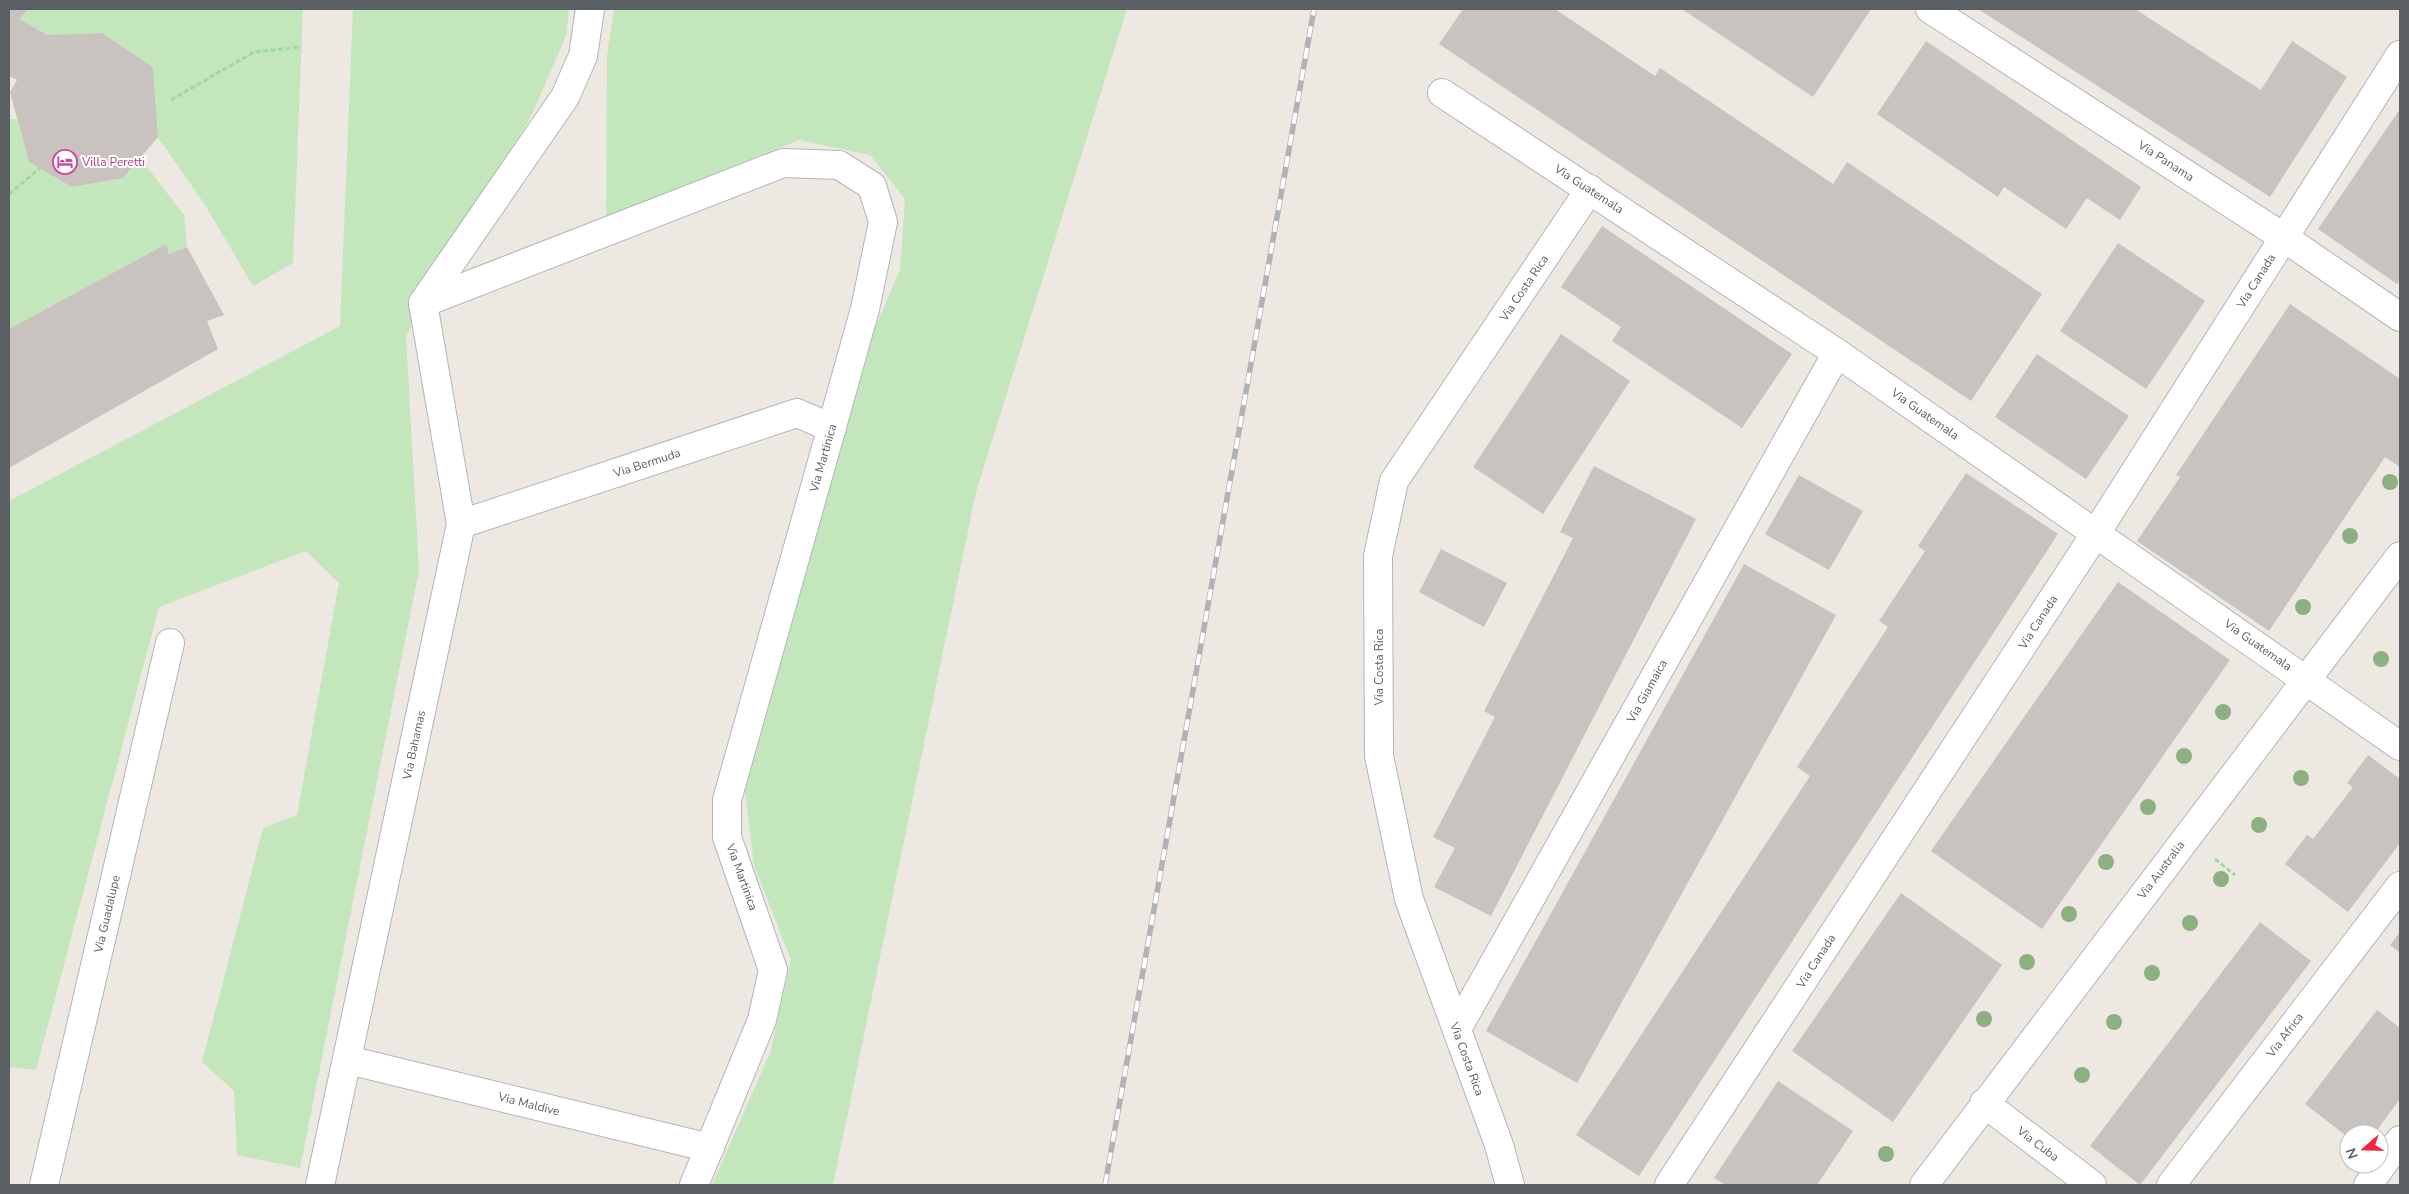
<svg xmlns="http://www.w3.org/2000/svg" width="2409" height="1194" viewBox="0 0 2409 1194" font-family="'Nunito Sans',sans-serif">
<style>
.green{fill:#c4e6bc}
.building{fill:#c8c3be}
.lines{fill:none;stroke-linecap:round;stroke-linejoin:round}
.minor-casing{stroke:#b2b6b9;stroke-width:30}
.path{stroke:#9fd8a3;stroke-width:3;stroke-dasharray:5 2.5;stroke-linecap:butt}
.minor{stroke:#fff;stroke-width:28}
.rail-casing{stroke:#b1b2b3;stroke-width:5.5}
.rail{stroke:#fff;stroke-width:4;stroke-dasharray:11;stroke-linecap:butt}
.tree{fill:#8cb080}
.labels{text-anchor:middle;stroke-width:4;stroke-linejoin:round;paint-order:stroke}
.street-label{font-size:12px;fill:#5a5f63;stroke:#fff}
.hotel-label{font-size:12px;fill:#b23c85;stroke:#fff;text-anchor:start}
</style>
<rect width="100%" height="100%" fill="#ede8e1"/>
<g class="green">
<polygon points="46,9 303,9 293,263 253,286 205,205 158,137 153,67 102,33 47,35 20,19 28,10"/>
<polygon points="353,9 569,9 566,36 532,114 406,336 419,570 300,1168 237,1155 234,1091 202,1062 263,828 297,815 339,583 306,551 159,607 36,1070 9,1067 9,501 340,326"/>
<polygon points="614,9 1127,9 976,492 833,1185 712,1185 770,1053 791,960 754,865 743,777 832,428 900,270 905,199 870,155 799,140 606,217 607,56"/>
<polygon points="9,119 17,119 29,162 72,187 123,178 140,158 184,215 187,247 169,254 166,244 9,329"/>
</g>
<g class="building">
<polygon points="9,9 28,9 20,19 47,35 102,33 153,67 158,137 123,178 72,187 29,162 10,92 17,80 9,76"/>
<polygon points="1463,9 1555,9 1655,76 1660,68 1833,184 1847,162 2042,294 1971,401 1439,44"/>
<polygon points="1682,9 1871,9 1813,97"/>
<polygon points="1978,9 2135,9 2261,90 2292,41 2347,77 2270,197"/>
<polygon points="1926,41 2141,187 2120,220 2087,198 2066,229 2004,187 1998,197 1877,114"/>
<polygon points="2400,109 2400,280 2397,284 2318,229"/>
<polygon points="1602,226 1792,354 1742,428 1612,341 1621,327 1561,287"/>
<polygon points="2118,243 2205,301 2146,389 2060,331"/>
<polygon points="166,244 169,254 187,247 224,315 207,321 218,349 9,468 9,329"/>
<polygon points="2290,304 2400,379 2400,467 2385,457 2269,631 2137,541 2180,477 2176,475"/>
<polygon points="1561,334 1630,381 1543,514 1473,467"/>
<polygon points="2037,354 2129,416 2086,479 1995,417"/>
<polygon points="1594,466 1696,519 1491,916 1434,887 1455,848 1433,837 1495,717 1484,711 1573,538 1560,532"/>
<polygon points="1966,473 2058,534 1639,1176 1576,1135 1810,776 1797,767 1888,627 1879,621 1925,551 1918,546"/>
<polygon points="1799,475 1863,511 1829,570 1765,534"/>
<polygon points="1441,549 1507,583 1484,627 1419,592"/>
<polygon points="1744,564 1836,615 1577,1083 1486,1031"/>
<polygon points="2118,582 2230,660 2042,929 1931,851"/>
<polygon points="2368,755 2400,779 2400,843 2348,912 2285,864 2307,835 2313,839 2353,787 2347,783"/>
<polygon points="1901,893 2002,965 1893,1122 1792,1051"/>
<polygon points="2260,922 2311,961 2140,1185 2090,1146"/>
<polygon points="2400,932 2400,953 2390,945"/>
<polygon points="2377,1010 2400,1028 2400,1099 2374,1134 2349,1134 2349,1138 2305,1104"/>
<polygon points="1778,1081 1853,1131 1817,1185 1726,1185 1714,1178"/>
</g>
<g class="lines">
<defs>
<g id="minor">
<polyline points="1930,9 2283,237 2400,317"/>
<polyline points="1442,93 1837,353 2400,746"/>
<polyline points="423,303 783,163 839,165 872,186 883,222 865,309 727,800 727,837 773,970 762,1020 694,1185"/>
<polyline points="423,303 565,97 583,56 590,9"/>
<polyline points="461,524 797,413 832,428"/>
<polyline points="1457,1029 1837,353"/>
<polyline points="348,1060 710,1148"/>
<polyline points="1984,1103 2092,1185"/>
<polyline points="44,1185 170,643"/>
<polyline points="320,1185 461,524 423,303"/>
<polyline points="1510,1185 1499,1145 1409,899 1379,756 1378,556 1394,481 1590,189"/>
<polyline points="1669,1185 2096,533 2400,55"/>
<polyline points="1924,1185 2400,556"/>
<polyline points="2171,1185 2400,886"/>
<polyline points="2368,1185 2400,1140"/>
</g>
</defs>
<use href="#minor" class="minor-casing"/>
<g class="path">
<polyline points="171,100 254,52 301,47"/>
<polyline points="9,194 40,168"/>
<polyline points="2215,859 2235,875"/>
</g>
<use href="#minor" class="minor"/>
<defs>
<polyline id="rail" points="1105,1185 1314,9"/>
</defs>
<use href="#rail" class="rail-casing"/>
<use href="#rail" class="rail"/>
</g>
<g class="tree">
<circle cx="2390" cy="482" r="8"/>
<circle cx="2350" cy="536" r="8"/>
<circle cx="2303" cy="607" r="8"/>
<circle cx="2381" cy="659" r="8"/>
<circle cx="2223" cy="712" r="8"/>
<circle cx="2184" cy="756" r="8"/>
<circle cx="2301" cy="778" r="8"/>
<circle cx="2148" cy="807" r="8"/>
<circle cx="2259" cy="825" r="8"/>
<circle cx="2106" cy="862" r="8"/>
<circle cx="2221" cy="879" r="8"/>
<circle cx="2069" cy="914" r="8"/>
<circle cx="2190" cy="923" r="8"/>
<circle cx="2027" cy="962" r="8"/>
<circle cx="2152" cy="973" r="8"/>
<circle cx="1984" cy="1019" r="8"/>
<circle cx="2114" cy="1022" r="8"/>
<circle cx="2082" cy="1075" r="8"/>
<circle cx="1886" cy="1154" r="8"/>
</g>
<defs>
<symbol id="hotel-ring" viewBox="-11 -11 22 22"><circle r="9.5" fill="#fff" stroke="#d1479c" stroke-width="1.5"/><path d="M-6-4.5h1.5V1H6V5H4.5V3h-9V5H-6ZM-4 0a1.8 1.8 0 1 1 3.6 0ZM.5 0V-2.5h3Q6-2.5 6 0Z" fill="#d1479c"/></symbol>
</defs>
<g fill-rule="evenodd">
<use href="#hotel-ring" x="51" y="148" width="28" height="28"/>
</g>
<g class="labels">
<g class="street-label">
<text transform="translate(2166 161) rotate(33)" y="4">Via Panama</text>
<text transform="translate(1589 189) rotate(33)" y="4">Via Guatemala</text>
<text transform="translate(2256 281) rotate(-58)" y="4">Via Canada</text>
<text transform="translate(1524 288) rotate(-56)" y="4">Via Costa Rica</text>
<text transform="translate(1925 414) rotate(35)" y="4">Via Guatemala</text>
<text transform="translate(823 458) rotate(-74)" y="4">Via Martinica</text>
<text transform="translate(647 463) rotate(-18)" y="4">Via Bermuda</text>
<text transform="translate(2038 622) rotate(-57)" y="4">Via Canada</text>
<text transform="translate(2258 645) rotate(35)" y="4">Via Guatemala</text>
<text transform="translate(1379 667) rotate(-90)" y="4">Via Costa Rica</text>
<text transform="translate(1647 691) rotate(-61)" y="4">Via Giamaica</text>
<text transform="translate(414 745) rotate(-78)" y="4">Via Bahamas</text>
<text transform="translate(2161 870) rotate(-53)" y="4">Via Australia</text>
<text transform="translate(742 877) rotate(70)" y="4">Via Martinica</text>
<text transform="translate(107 914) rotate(-77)" y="4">Via Guadalupe</text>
<text transform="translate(1816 961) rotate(-57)" y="4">Via Canada</text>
<text transform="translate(2285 1035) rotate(-53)" y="4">Via Africa</text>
<text transform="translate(1467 1059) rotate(70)" y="4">Via Costa Rica</text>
<text transform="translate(529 1104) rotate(14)" y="4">Via Maldive</text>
<text transform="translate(2038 1144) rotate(37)" y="4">Via Cuba</text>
</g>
<g class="hotel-label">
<text x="82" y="166">Villa Peretti</text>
</g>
</g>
<rect width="2409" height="1194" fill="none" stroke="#5a5f63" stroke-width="20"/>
<g transform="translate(2364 1149) rotate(250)"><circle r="24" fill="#ffffff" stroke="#bdbfc1"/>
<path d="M0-4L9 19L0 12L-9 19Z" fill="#ee273c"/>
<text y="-8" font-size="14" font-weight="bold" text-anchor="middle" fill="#5a5f63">N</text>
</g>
</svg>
